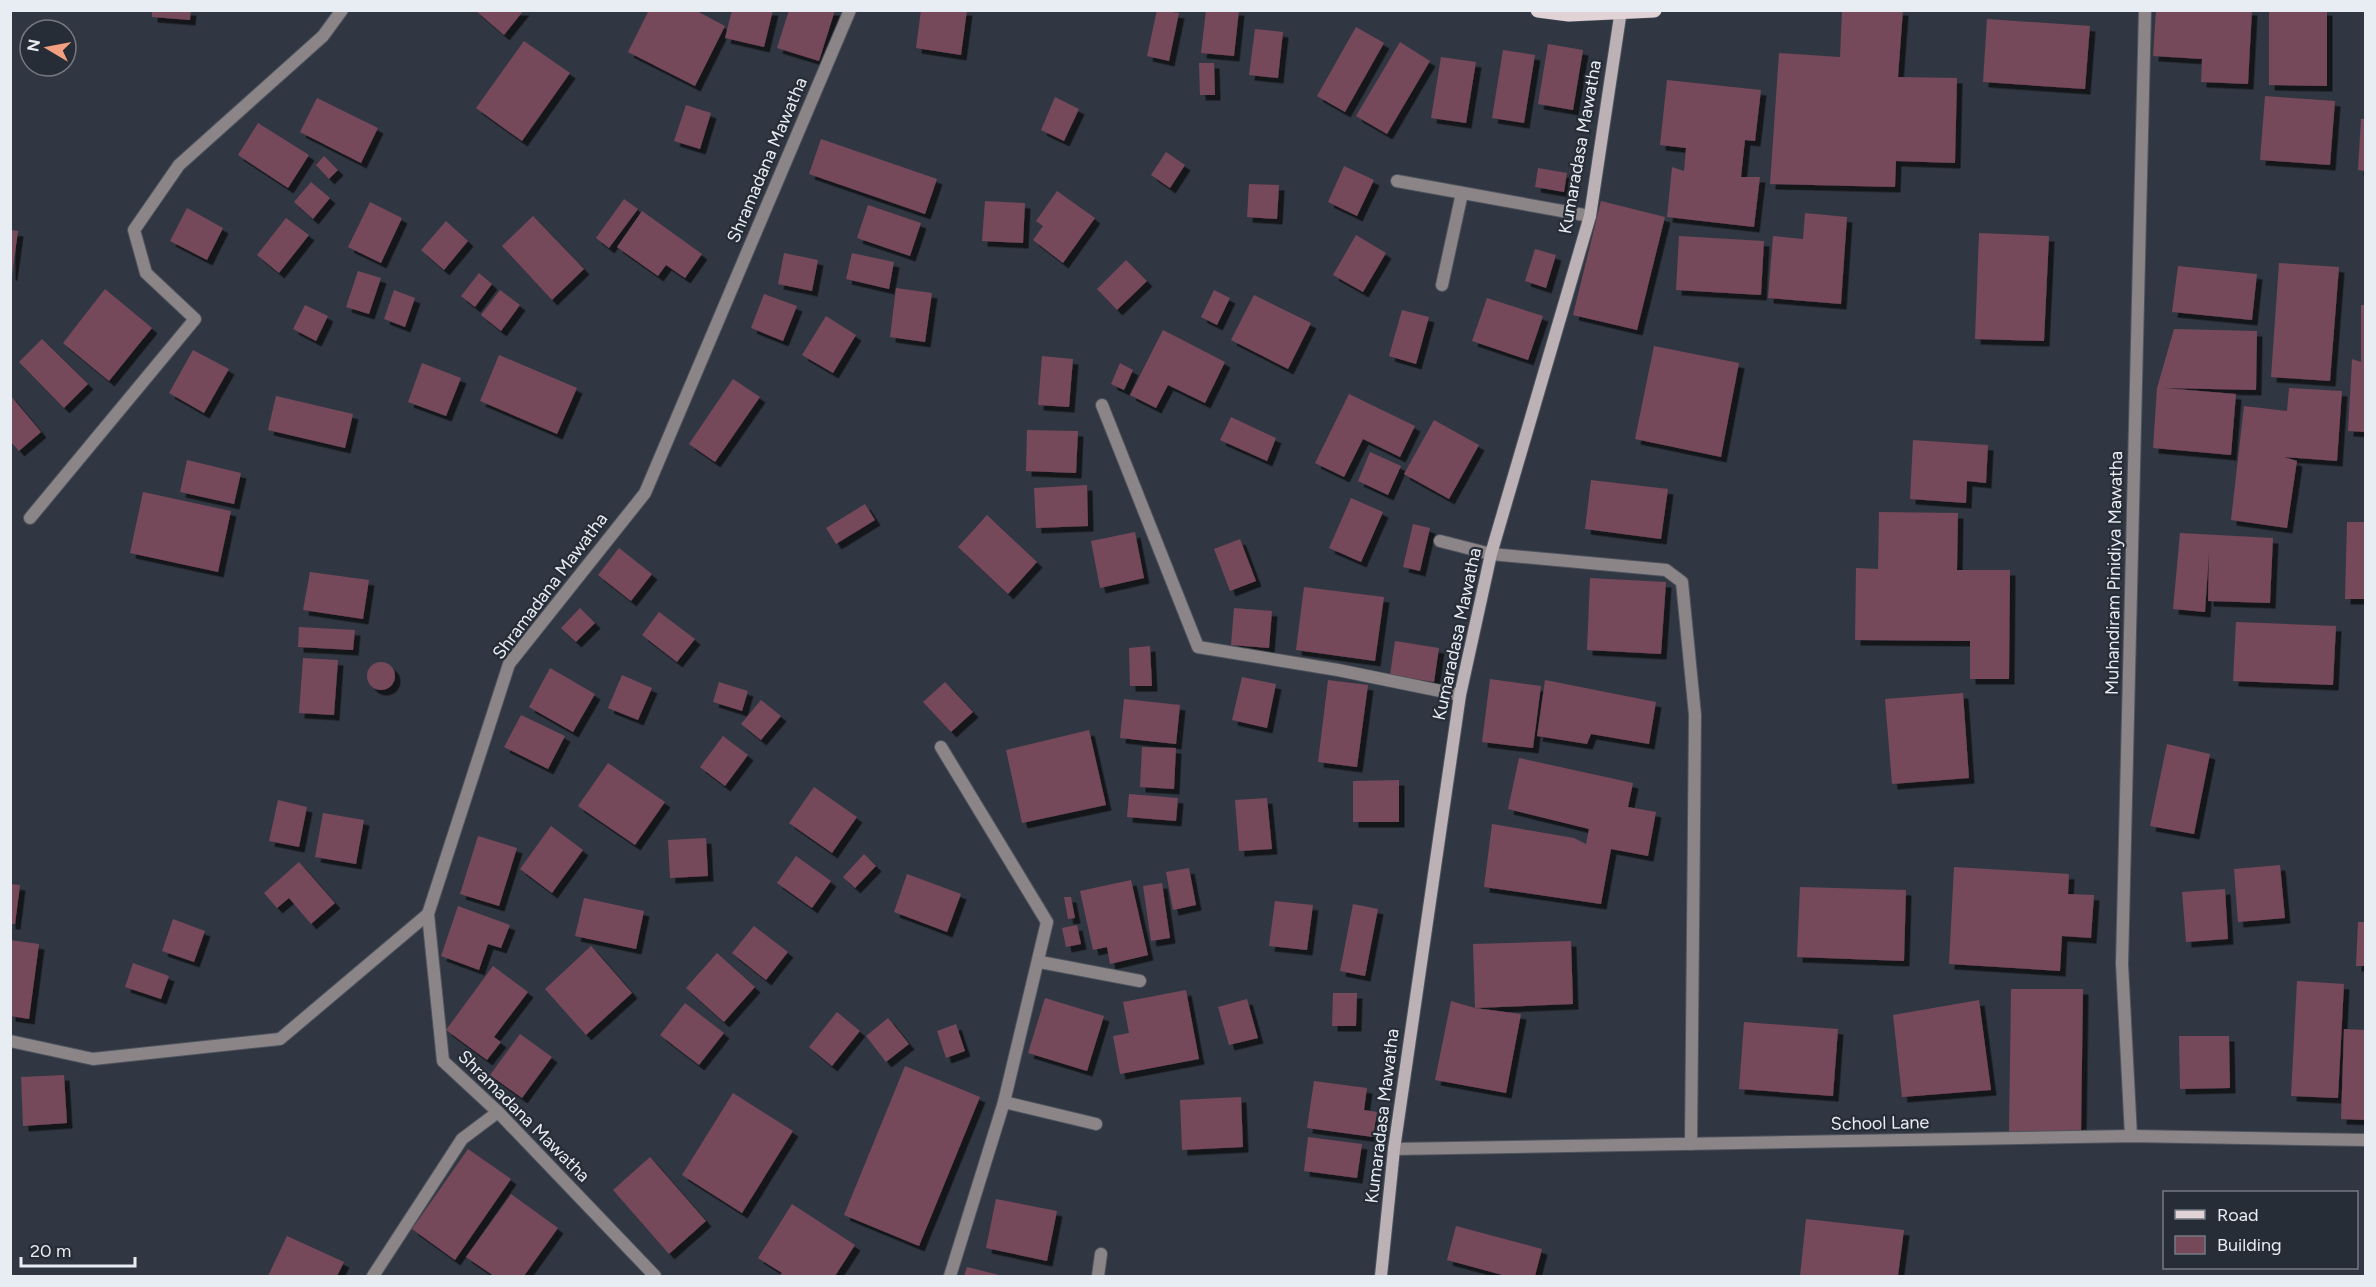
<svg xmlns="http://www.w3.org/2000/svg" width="2376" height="1287" viewBox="0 0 2376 1287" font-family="Figtree,sans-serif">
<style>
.building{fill:#75485a;filter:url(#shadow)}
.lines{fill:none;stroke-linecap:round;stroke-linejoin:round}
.street-casing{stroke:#4e545e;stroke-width:14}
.secondary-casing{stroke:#4e545e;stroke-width:14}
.primary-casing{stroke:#4e545e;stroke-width:16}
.street{stroke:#8c8587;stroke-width:12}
.secondary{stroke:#bcb1b4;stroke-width:12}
.primary{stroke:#e1d2d6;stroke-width:15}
.labels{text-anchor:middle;stroke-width:4.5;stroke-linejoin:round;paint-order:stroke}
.street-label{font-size:18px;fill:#e8ecf3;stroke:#272d37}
</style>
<defs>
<filter id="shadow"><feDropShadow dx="5.5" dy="5.5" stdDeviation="0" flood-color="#0009"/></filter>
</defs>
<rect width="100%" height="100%" fill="#313742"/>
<g class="building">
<polygon points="152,10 191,10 190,20 152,17"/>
<polygon points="475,10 524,10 504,35"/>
<polygon points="649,10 695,10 725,26 695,86 628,52"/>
<polygon points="732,10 773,10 764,47 725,38"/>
<polygon points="789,10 835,10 819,61 777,48"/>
<polygon points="921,10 967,10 961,55 916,48"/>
<polygon points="1157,10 1179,13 1169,61 1147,56"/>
<polygon points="1206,10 1239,10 1234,56 1201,53"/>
<polygon points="1842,10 1903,10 1898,77 1957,78 1955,163 1896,161 1895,187 1770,184 1779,53 1840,57"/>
<polygon points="2156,10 2252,10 2248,84 2201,82 2202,59 2153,56"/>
<polygon points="2269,10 2327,10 2327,86 2269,85"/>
<polygon points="1987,19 2090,26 2085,89 1983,82"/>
<polygon points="1356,27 1384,43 1345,112 1317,96"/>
<polygon points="1255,29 1283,32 1278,78 1249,75"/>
<polygon points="524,41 570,73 522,141 476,108"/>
<polygon points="1400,42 1430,61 1387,134 1356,116"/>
<polygon points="1548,44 1583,50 1573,110 1538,104"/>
<polygon points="1503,50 1535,55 1524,123 1492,118"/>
<polygon points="1441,57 1476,62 1466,123 1431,118"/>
<polygon points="1199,63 1214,63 1215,95 1200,95"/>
<polygon points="1667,80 1761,90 1755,141 1745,140 1741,177 1760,177 1754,227 1667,217 1672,167 1684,171 1686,148 1660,145"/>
<polygon points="2265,96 2335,101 2330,165 2260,160"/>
<polygon points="1055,97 1079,109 1064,141 1041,130"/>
<polygon points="317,98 378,128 361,163 300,132"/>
<polygon points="686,105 711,113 700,149 674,141"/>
<polygon points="2361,119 2366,119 2366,171 2358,170"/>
<polygon points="258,123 309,155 288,188 238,155"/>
<polygon points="821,139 937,179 925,214 809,174"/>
<polygon points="1166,152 1185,165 1170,188 1151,175"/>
<polygon points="324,156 338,170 329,179 316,165"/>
<polygon points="1344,166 1374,180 1357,216 1328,202"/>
<polygon points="1538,168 1567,173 1564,192 1535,187"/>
<polygon points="311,182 330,198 313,219 294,202"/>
<polygon points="1249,184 1279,185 1277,219 1247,217"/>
<polygon points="1057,191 1095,218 1063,263 1033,240 1043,226 1036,221"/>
<polygon points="624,199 638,209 609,248 596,238"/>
<polygon points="985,201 1025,203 1023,243 982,241"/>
<polygon points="1601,201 1665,217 1637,330 1573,315"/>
<polygon points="370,202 402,218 381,263 348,247"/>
<polygon points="868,205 921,223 910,256 857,238"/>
<polygon points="187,208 223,228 207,260 170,241"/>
<polygon points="642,211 702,254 685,278 666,265 658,276 617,247"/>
<polygon points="1805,213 1847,217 1841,304 1768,298 1773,236 1803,239"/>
<polygon points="533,216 584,269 552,300 502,246"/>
<polygon points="286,218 309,235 279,273 257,255"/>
<polygon points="446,221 468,241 444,270 421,250"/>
<polygon points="10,230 18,231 12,275 10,275"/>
<polygon points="1979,233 2049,236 2044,341 1975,339"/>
<polygon points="1356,235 1386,253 1363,292 1333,275"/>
<polygon points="1679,236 1764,241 1761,295 1676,290"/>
<polygon points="1535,249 1556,255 1546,288 1525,281"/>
<polygon points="784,253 818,260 812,291 778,284"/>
<polygon points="852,253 894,262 889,289 846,279"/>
<polygon points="1126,260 1147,281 1117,310 1097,289"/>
<polygon points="2279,263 2339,267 2330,381 2271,377"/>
<polygon points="2178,266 2257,274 2252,320 2172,312"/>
<polygon points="358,271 381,278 369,314 346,307"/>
<polygon points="479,273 492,284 475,307 461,296"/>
<polygon points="896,288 932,293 925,342 890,337"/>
<polygon points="105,289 152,328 109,381 63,343"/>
<polygon points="394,290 415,298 405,327 384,319"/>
<polygon points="500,290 520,305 501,331 481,315"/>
<polygon points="1214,290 1230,298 1217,325 1201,317"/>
<polygon points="764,294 797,306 783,341 751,328"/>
<polygon points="1254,295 1311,323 1288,369 1231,340"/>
<polygon points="1487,298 1543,316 1528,360 1472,341"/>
<polygon points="305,305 328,316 316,341 293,329"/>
<polygon points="2361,305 2366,305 2366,432 2348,431 2352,359 2361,362"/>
<polygon points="1402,310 1429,317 1416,364 1389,356"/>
<polygon points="826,316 856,335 833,373 802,355"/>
<polygon points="2174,329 2257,331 2256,390 2164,388 2236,394 2231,455 2153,448 2157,388"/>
<polygon points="1163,330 1225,362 1205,403 1168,385 1156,408 1130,395"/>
<polygon points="42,339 88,384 64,408 19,362"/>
<polygon points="1654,346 1739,363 1721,457 1635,439"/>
<polygon points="193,350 229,369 204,413 169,393"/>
<polygon points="499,355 577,388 557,434 480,401"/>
<polygon points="1042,356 1073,359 1069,407 1038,405"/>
<polygon points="422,363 461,378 446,416 408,402"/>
<polygon points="1120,363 1133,370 1124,390 1111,384"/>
<polygon points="733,379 760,397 715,462 689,444"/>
<polygon points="2289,388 2342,391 2337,461 2284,457 2297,461 2287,528 2231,520 2244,406 2287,411"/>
<polygon points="1349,394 1415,426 1400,457 1363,439 1344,477 1315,463"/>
<polygon points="10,395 41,432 19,451 10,441"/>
<polygon points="276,396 353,414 345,448 268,430"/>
<polygon points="1231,417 1276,438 1267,461 1220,440"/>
<polygon points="1434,420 1479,445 1449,499 1404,474"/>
<polygon points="1027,430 1078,431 1076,473 1026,471"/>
<polygon points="1913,440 1988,445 1986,483 1967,481 1966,503 1910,499"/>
<polygon points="1370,452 1401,466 1388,495 1358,481"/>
<polygon points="187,460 241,473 234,504 180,492"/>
<polygon points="1591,480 1668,489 1661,539 1585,529"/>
<polygon points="1087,485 1088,526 1036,528 1034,488"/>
<polygon points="143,492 231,511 218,572 130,553"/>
<polygon points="1351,498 1383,512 1361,562 1329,548"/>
<polygon points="865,504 875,520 836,544 826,528"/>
<polygon points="1879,512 1958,513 1957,570 2010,570 2009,679 1970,679 1970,641 1855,640 1856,568 1878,569"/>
<polygon points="987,515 1037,562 1008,594 958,547"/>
<polygon points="2347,522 2366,522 2366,599 2345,599"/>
<polygon points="1413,524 1430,528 1420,571 1403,567"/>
<polygon points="1135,532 1144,578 1100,588 1091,541"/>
<polygon points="2180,533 2273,538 2270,603 2208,601 2209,553 2205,612 2173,609"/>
<polygon points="1240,539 1256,581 1230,591 1214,549"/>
<polygon points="619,548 652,574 631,601 598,575"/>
<polygon points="310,572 369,580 363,619 303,610"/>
<polygon points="1590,578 1666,582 1661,654 1587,650"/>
<polygon points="1304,587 1384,597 1375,661 1296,650"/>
<polygon points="580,608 595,623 576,642 561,628"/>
<polygon points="1234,608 1272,611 1269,648 1231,645"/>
<polygon points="659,612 695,639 677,662 642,635"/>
<polygon points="2236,622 2336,626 2333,685 2233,681"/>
<polygon points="299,627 355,630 353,650 298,647"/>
<polygon points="1395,641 1439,648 1434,682 1390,675"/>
<polygon points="1150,646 1152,686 1130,686 1129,648"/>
<polygon points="303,658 338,660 334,715 299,713"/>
<circle cx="381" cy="676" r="14"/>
<polygon points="550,668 595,694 573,732 529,707"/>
<polygon points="622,675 652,688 638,720 608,708"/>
<polygon points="1242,677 1276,684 1267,728 1232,720"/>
<polygon points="1490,679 1541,686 1533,748 1482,742"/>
<polygon points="1328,680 1368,685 1357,767 1318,762"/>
<polygon points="1545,680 1656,702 1649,744 1591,734 1587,744 1537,736"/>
<polygon points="719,682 748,691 742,711 713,702"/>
<polygon points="945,682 973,712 951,732 923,702"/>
<polygon points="1963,693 1969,778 1892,784 1885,699"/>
<polygon points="1124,699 1180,705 1176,744 1120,738"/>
<polygon points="761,700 781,716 761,740 741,724"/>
<polygon points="521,715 565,736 548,769 504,747"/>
<polygon points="1089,730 1106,805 1022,823 1006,750"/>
<polygon points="723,736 748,755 725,786 700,767"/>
<polygon points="2167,744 2210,754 2194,834 2150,826"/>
<polygon points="1142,747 1176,748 1174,789 1140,787"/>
<polygon points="1519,758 1633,783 1628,807 1656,812 1648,856 1611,849 1601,904 1484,887 1492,824 1574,838 1586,844 1589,829 1508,809"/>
<polygon points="608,763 665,802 635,845 578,806"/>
<polygon points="1399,780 1399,822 1353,822 1353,781"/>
<polygon points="814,787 857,817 832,853 789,823"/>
<polygon points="1129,794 1178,798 1176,821 1127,817"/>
<polygon points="1267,798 1272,849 1239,851 1235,800"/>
<polygon points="278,800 307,807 299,847 269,841"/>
<polygon points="323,813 364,820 356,864 315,857"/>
<polygon points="551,826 583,850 552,893 520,869"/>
<polygon points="478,836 517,848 499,906 460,894"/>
<polygon points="706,838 708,876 670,878 668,840"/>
<polygon points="864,854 876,866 855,888 843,877"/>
<polygon points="796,856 831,881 812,908 777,883"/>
<polygon points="299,862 335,903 311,924 289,898 277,908 264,893"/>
<polygon points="2280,865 2285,918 2238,922 2234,869"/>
<polygon points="1954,867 2069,874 2068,894 2094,895 2091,938 2062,936 2060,971 1949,964"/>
<polygon points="1189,868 1196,905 1173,910 1166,872"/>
<polygon points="907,874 961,894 947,932 894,912"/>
<polygon points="1131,880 1148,955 1110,964 1107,947 1093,950 1080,891"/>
<polygon points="1162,883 1170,938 1151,941 1143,886"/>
<polygon points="10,884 20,885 15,924 10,924"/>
<polygon points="1800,887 1906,890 1904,961 1797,957"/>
<polygon points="2225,889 2228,939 2186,942 2182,892"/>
<polygon points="1064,897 1071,897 1075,918 1068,919"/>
<polygon points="584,898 644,911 636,949 575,936"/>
<polygon points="1275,901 1313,905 1307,950 1269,946"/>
<polygon points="1353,904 1378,909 1365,976 1340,971"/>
<polygon points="458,906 510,925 501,948 488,944 479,970 441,956"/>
<polygon points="173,919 205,931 194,962 162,951"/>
<polygon points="2358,922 2366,922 2366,966 2356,966"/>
<polygon points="1077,925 1081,944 1066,947 1062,928"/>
<polygon points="754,926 788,952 766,980 732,953"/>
<polygon points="10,940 39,944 29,1019 10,1016"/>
<polygon points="1571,941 1573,1004 1475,1008 1521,1014 1506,1093 1435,1080 1451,1001 1475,1008 1473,944"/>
<polygon points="591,946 632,993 586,1035 545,989"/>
<polygon points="717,953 755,987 724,1022 686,988"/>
<polygon points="133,963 169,976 161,999 125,987"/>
<polygon points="493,966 528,992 494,1037 501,1042 487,1060 446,1030"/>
<polygon points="2297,981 2344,984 2338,1098 2291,1096"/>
<polygon points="2011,989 2083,989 2081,1134 2009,1133"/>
<polygon points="1186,990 1199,1059 1120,1074 1113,1036 1129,1033 1123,1002"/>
<polygon points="1333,993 1357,993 1356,1026 1332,1026"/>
<polygon points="1045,998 1104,1016 1087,1071 1028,1053"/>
<polygon points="1247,999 1258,1038 1229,1045 1218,1007"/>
<polygon points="1979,1000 1991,1090 1902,1097 1893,1015"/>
<polygon points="685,1003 724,1033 699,1065 660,1035"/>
<polygon points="837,1012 860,1031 832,1066 809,1047"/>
<polygon points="888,1018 909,1044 886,1062 866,1036"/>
<polygon points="1744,1022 1838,1029 1833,1096 1739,1089"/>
<polygon points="956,1024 965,1051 946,1058 937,1031"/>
<polygon points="2344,1029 2366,1030 2366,1120 2341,1119"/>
<polygon points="520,1034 552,1057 522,1098 490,1075"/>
<polygon points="2179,1036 2229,1036 2230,1088 2180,1089"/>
<polygon points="905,1066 980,1097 919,1246 844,1215"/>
<polygon points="64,1075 67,1123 23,1126 21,1077"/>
<polygon points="1314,1081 1367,1088 1364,1110 1377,1112 1373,1137 1307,1128"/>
<polygon points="733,1093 793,1131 742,1213 682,1175"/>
<polygon points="1241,1097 1243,1147 1182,1150 1180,1100"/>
<polygon points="1308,1137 1362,1144 1357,1178 1304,1171"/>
<polygon points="468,1149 511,1179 455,1260 412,1229"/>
<polygon points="650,1157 706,1221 669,1254 613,1190"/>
<polygon points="511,1194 558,1228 524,1276 494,1276 466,1257"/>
<polygon points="996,1199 1057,1211 1047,1261 986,1248"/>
<polygon points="792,1204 855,1245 835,1276 779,1276 782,1273 758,1258"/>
<polygon points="1806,1219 1904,1230 1898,1276 1800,1276"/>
<polygon points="1456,1226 1542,1249 1535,1276 1506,1276 1447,1260"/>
<polygon points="287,1236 344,1262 337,1276 268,1276"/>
<polygon points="967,1267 1003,1276 964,1276"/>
</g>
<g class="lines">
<defs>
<g id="street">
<polyline points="1397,181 1590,216"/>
<polyline points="1442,285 1462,193"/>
<polyline points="1102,405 1198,647 1338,670 1460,695"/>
<polyline points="30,518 195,319 146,273 134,230 179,165 323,36 342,10"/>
<polyline points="1440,541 1491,554 1666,570 1682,582 1695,715 1691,1144"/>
<polyline points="941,747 1047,922 1004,1102 950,1276"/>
<polyline points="1040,962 1140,981"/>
<polyline points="10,1041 93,1059 280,1039 428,914"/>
<polyline points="1004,1102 1096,1124"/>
<polyline points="2131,1136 2122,964 2145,10"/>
<polyline points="1394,1149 2131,1136 2366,1140"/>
<polyline points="373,1276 462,1139 498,1112"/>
<polyline points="655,1276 498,1112 443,1061 428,914 509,664 645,493 850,10"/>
<polyline points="1098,1276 1101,1254"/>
</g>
<polyline id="secondary" points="1381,1276 1394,1149 1460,695 1491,554 1590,216 1621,10"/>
<polyline id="primary" points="1538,10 1569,14 1654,10"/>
</defs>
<use href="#street" class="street-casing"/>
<use href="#secondary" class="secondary-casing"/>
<use href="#primary" class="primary-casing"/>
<use href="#street" class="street"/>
<use href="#secondary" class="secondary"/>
<use href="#primary" class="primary"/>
</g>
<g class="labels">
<g class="street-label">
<text transform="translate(1580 147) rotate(-80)" y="6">Kumaradasa Mawatha</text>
<text transform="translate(767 160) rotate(-67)" y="6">Shramadana Mawatha</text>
<text transform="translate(2114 573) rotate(-89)" y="6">Muhandiram Pinidiya Mawatha</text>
<text transform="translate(550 586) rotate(-53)" y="6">Shramadana Mawatha</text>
<text transform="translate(1457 634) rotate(-78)" y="6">Kumaradasa Mawatha</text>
<text transform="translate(524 1116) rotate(45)" y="6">Shramadana Mawatha</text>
<text transform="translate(1382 1116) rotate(-83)" y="6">Kumaradasa Mawatha</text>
<text transform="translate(1880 1123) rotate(-1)" y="6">School Lane</text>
</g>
</g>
<rect width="2376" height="1287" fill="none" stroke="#e8ecf3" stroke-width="24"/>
<rect x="2163" y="1191" width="195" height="78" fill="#272d37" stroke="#747982" stroke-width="1.5"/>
<rect x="2175" y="1210" width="30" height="9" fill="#e1d2d6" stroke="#747982" stroke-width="1.5"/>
<text x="2217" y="1221" font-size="18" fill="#e8ecf3">Road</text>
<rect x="2175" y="1236" width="30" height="18" fill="#75485a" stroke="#747982" stroke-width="1.5"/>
<text x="2217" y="1251" font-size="18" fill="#e8ecf3">Building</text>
<g transform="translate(48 48) rotate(280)"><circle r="28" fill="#272d37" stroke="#747982" stroke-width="1.5"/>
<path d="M0-4.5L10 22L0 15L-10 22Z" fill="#f2a07f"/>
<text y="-9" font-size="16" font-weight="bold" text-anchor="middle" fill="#e8ecf3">N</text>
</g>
<path d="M21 1257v9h114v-9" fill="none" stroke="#e8ecf3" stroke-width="3"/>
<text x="30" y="1257" font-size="18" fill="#e8ecf3" stroke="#272d37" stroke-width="4.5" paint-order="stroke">20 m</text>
</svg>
